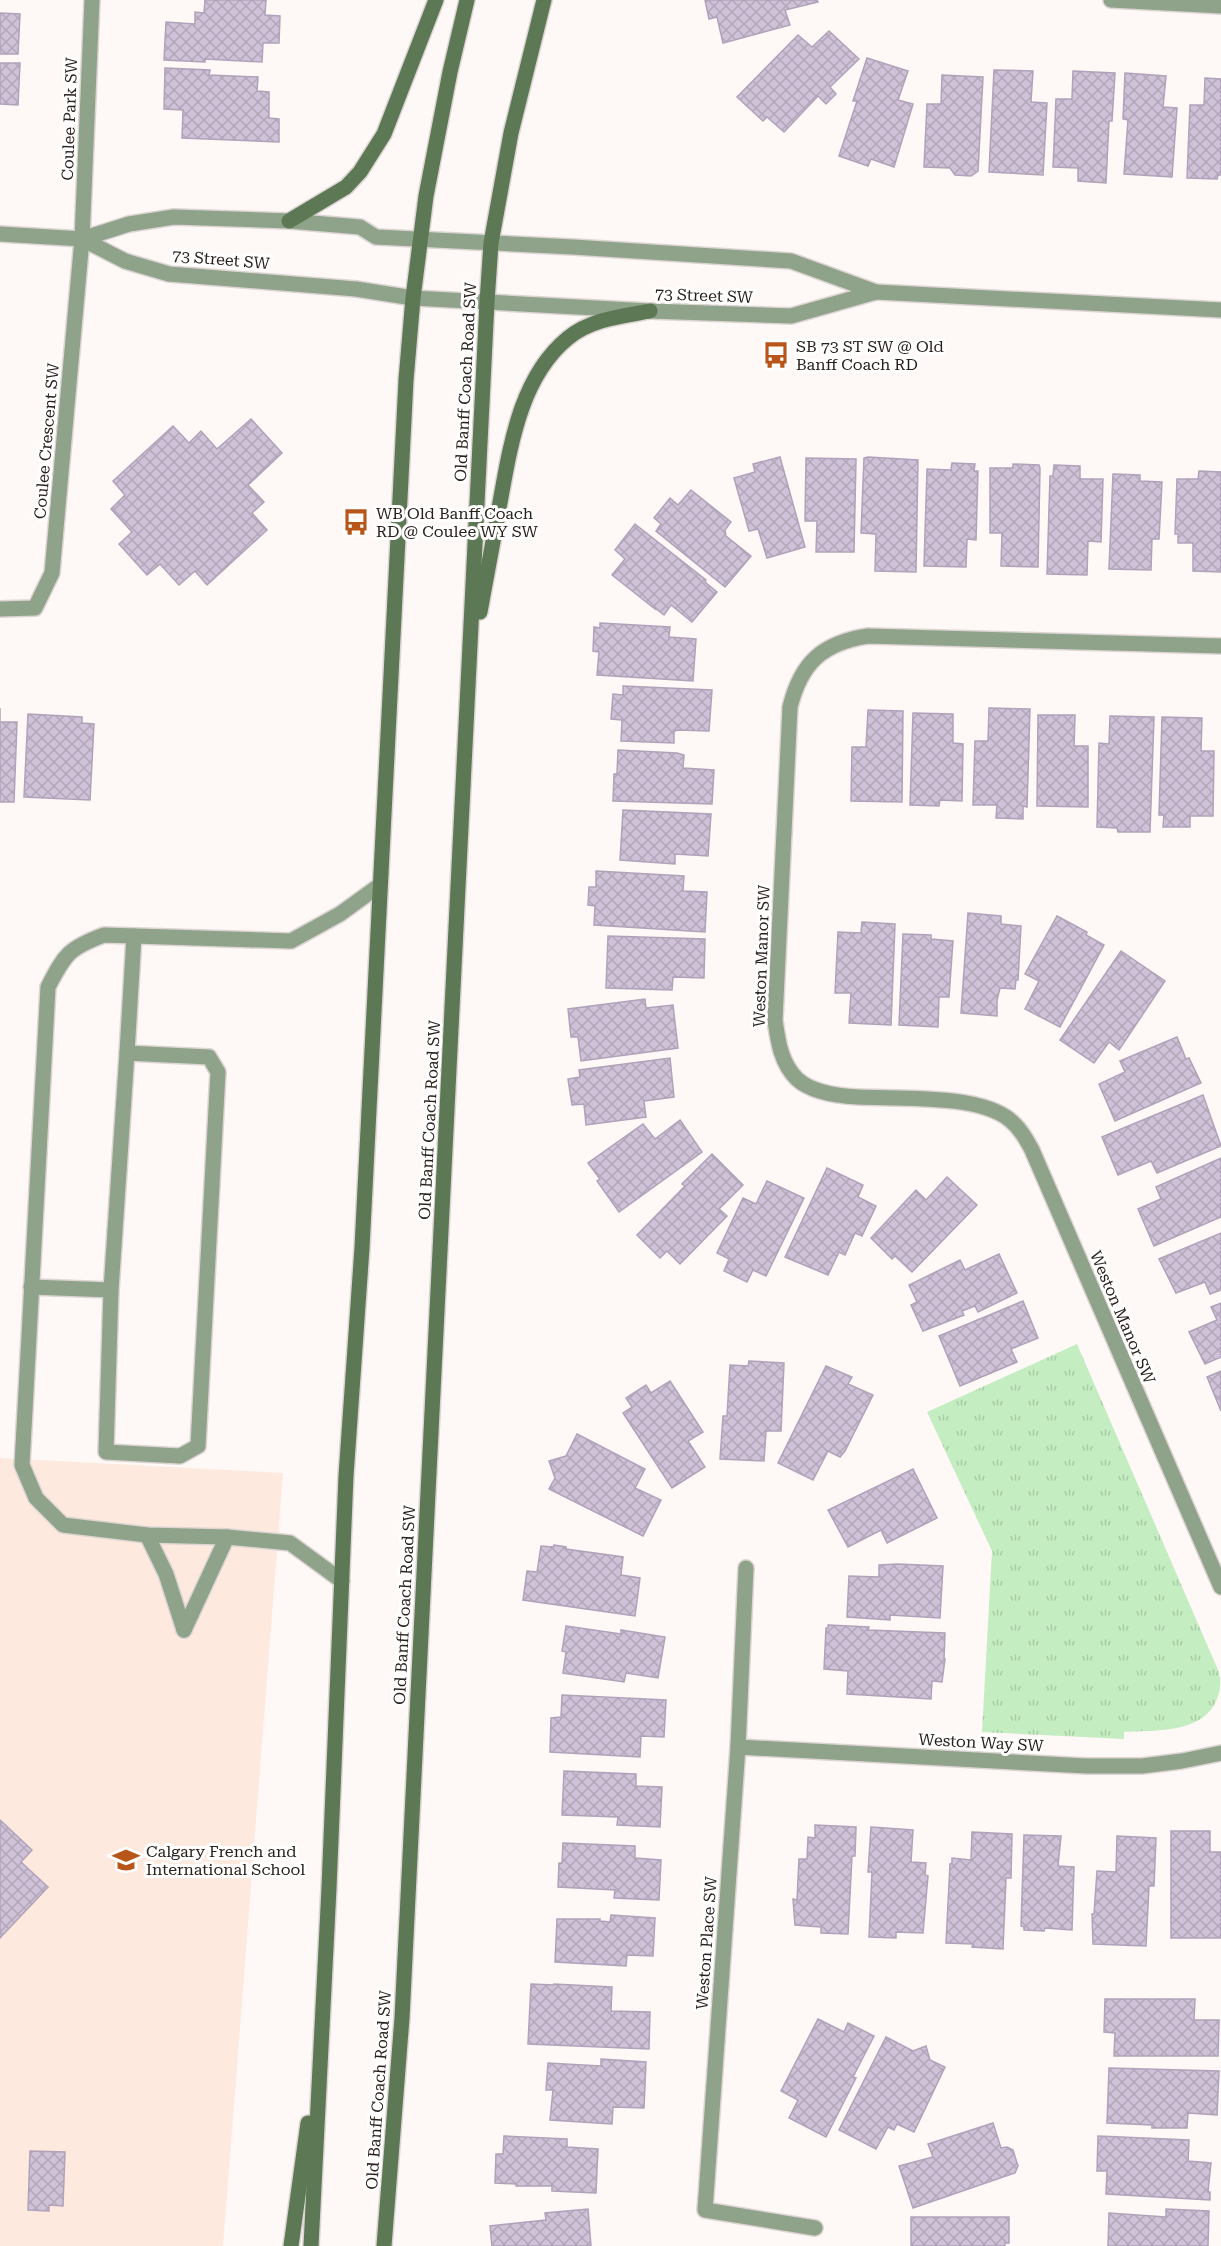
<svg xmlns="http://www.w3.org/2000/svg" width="1221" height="2246" viewBox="0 0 1221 2246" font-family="'Roboto Serif',serif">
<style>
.built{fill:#fee9df}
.park{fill:url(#park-tufts)}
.building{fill:url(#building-cross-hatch);stroke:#b0a2b9;stroke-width:1.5}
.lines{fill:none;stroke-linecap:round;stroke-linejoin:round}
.service-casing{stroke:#dcd5d3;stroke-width:18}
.minor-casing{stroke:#dcd5d3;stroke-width:18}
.tertiary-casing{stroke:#dcd5d3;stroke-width:18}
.secondary-casing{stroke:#dcd5d3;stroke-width:18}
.service{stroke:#8fa28a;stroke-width:15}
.minor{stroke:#8fa28a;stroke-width:15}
.tertiary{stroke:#8fa28a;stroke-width:15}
.secondary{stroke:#5d7855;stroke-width:15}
.labels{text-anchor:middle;stroke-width:6;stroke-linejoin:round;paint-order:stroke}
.street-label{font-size:16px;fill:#29201b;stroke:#fff}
.poi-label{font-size:16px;fill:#29201b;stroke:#fff;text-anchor:start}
</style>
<defs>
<pattern id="park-tufts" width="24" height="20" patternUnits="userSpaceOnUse" patternTransform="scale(1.5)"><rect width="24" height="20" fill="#c5edc2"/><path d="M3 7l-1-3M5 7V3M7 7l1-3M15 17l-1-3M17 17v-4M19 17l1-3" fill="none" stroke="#a9cba6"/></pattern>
<pattern id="building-cross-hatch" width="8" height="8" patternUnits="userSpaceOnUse" patternTransform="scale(1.5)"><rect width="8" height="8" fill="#cfc1d8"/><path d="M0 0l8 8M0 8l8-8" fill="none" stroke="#b2a6b9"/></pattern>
</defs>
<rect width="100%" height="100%" fill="#fef8f6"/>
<polygon class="built" points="0,1458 283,1473 223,2246 0,2246"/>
<path class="park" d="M 1077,1344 L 1212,1656 C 1215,1663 1219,1670 1220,1678 C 1221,1684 1220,1690 1218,1696 C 1206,1734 1157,1730 1124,1732 L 1124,1739 L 982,1732 L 992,1551 L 927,1412 Z"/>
<g class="building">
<polygon points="205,0 266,0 265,15 280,16 279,43 263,43 262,62 205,59 205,62 164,60 166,22 195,24 195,12 204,13"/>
<polygon points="705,0 817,0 818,2 785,10 790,25 723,43 717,17 709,19"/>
<polygon points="0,13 20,14 18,54 0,54"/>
<polygon points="829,31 859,59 830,87 836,94 826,104 818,96 784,132 767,117 763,121 737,97 798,35 812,47"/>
<polygon points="867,58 908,71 898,100 913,104 894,167 871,159 868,166 839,156 857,101 853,101"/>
<polygon points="0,63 20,63 18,105 0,104"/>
<polygon points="165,68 210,70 209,75 258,77 257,91 269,92 269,118 279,119 279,142 182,138 183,110 164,109"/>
<polygon points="994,70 1033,71 1031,102 1047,103 1043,175 989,172"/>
<polygon points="1073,71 1115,73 1112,121 1109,121 1106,183 1078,181 1078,168 1053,167 1056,99 1072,99"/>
<polygon points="1125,73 1166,76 1163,107 1177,108 1172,177 1124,174 1128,120 1123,119"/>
<polygon points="942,75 983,77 978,171 971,176 955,175 950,168 924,167 927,104 941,104"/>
<polygon points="1205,78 1221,79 1221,175 1218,175 1217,179 1187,178 1190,105 1204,105"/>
<polygon points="251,419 282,453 248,485 264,502 252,513 267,530 207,585 195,571 179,585 160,564 147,575 119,544 132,532 111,509 125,495 113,481 173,426 189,443 201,431 217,449"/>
<polygon points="780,457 805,547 767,558 758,529 749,531 734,478 755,472 753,464"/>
<polygon points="868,457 918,460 916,572 875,571 876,534 861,533 864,458"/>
<polygon points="806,458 856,459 854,552 816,552 817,521 805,521"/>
<polygon points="952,463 975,464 974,471 978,471 976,540 967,539 966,567 924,566 927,469 951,470"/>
<polygon points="1013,464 1039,465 1040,468 1038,567 1001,566 1002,533 990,533 990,468 1013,468"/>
<polygon points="1054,465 1080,466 1080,479 1103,479 1101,542 1088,541 1087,575 1047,574 1050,476 1053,476"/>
<polygon points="1199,471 1221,472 1221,572 1193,571 1193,543 1178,543 1178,534 1175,534 1177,479 1198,479"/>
<polygon points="1113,474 1140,475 1140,481 1162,482 1159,539 1152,539 1151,570 1109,569"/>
<polygon points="691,490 731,522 725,530 726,536 751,556 725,587 656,531 661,524 654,518 670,498 678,505"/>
<polygon points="635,524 706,580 705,582 717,592 692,622 671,605 664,615 655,608 655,609 612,575 625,559 615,550"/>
<polygon points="600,623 670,627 669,637 696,639 693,681 597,675 599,652 593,651 594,627 600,628"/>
<polygon points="623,686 712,690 709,731 677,730 674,732 674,743 621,741 622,720 611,719 613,694 623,695"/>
<polygon points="0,708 0,722 17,722 14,802 0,802"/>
<polygon points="989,708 1030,709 1027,807 1023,806 1023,819 996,818 997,805 973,805 975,741 988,741"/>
<polygon points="868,710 903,711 902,802 851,801 852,747 866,747"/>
<polygon points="913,713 953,714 953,743 963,744 962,801 940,800 939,806 910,805"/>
<polygon points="28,714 82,717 82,723 94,724 90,800 24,797"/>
<polygon points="1038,715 1075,715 1074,746 1088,746 1088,807 1037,806"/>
<polygon points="1110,716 1154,717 1150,832 1118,832 1117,828 1097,827 1099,743 1109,744"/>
<polygon points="1162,717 1202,718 1201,751 1214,751 1213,816 1190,816 1190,827 1163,827 1164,815 1159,815"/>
<polygon points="618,750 677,753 684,755 683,768 714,770 712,804 613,801 614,774 617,774"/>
<polygon points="623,810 711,814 708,856 675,854 675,864 620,860"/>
<polygon points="596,871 684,876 683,891 707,892 705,932 594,925 595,906 588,905 589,887 596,887"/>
<polygon points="968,913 1001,916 1001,924 1021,926 1018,980 1016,980 1015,989 1000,988 997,1000 997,1016 961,1013"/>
<polygon points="1057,916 1087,932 1086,935 1104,945 1060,1027 1025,1009 1039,981 1025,974"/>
<polygon points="862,922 895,924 891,1025 849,1023 851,993 835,993 838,932 861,933"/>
<polygon points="903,934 931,935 931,939 953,941 949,997 939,997 938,1027 899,1025"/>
<polygon points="608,936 705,939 704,978 673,977 672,990 606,988"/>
<polygon points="1121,951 1165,981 1119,1050 1109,1042 1094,1063 1060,1040"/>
<polygon points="645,999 646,1008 673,1005 678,1048 581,1061 578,1037 571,1037 568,1009"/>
<polygon points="1177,1037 1186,1059 1189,1058 1201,1083 1115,1121 1099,1084 1125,1072 1120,1061"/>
<polygon points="670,1058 674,1097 644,1101 646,1117 586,1125 584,1104 572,1105 568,1079 580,1077 579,1070"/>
<polygon points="1203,1095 1221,1146 1157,1173 1151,1161 1118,1175 1102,1137"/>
<polygon points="680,1120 702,1152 619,1212 597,1181 600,1179 588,1163 643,1124 655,1139"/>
<polygon points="712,1154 743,1185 719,1209 727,1216 680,1264 667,1251 660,1258 637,1235 685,1186 682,1184"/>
<polygon points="1221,1158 1221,1217 1154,1246 1138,1209 1161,1199 1156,1187"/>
<polygon points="827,1168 863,1185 858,1197 876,1206 862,1236 855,1233 845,1255 839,1252 828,1275 785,1257"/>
<polygon points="947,1177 977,1205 912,1272 895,1256 892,1259 871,1238 916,1190 926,1200"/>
<polygon points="767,1181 804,1198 766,1276 753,1270 747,1282 724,1271 729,1259 717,1253 743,1198 756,1204"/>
<polygon points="1221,1233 1221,1290 1210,1294 1205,1282 1176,1293 1159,1259"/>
<polygon points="999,1254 1017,1293 978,1312 975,1306 962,1311 964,1315 923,1331 911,1305 917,1302 909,1285 960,1260 965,1270"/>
<polygon points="1023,1301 1038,1338 1011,1349 1017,1362 960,1386 939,1336"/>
<polygon points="1221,1303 1221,1357 1205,1364 1189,1332 1217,1320 1211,1307"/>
<polygon points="749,1361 784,1363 781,1431 766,1431 764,1461 720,1459 723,1416 727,1416 730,1365 748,1366"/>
<polygon points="826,1366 852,1377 848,1384 873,1395 845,1451 840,1457 828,1451 813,1480 778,1463"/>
<polygon points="1221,1371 1221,1411 1207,1377"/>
<polygon points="670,1381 703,1432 688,1441 705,1467 672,1488 623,1413 632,1407 626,1398 646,1385 651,1393"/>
<polygon points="577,1434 645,1469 635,1488 661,1500 643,1536 549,1489 555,1478 549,1461 566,1456"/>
<polygon points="913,1469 937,1518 887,1543 881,1530 848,1547 828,1510"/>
<polygon points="554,1545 566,1547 566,1549 623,1557 621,1575 640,1578 635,1616 523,1600 527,1571 537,1572 541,1546 553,1547"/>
<polygon points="898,1564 943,1566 940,1618 890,1615 890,1620 847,1617 849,1576 879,1577 879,1565"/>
<polygon points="828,1625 869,1627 868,1630 945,1633 944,1659 945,1659 942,1682 932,1681 931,1699 847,1694 848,1671 824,1669 826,1628 828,1628"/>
<polygon points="566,1626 621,1634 621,1630 665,1637 658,1678 626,1673 624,1682 563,1673 566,1652 562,1651"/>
<polygon points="562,1695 666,1700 664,1737 641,1736 640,1757 550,1752 551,1718 561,1717"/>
<polygon points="564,1771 636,1774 636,1786 662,1787 660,1827 617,1825 618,1817 562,1815"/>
<polygon points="0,1820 32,1850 21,1862 48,1887 0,1938"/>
<polygon points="815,1825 856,1827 855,1856 852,1856 848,1934 821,1933 821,1927 795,1925 793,1899 797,1900 799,1859 807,1859 808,1837 815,1838"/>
<polygon points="871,1827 913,1830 911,1862 926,1863 925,1875 928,1876 923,1933 896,1932 896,1938 869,1937 872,1872 868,1872"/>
<polygon points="1171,1831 1210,1831 1210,1852 1221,1852 1221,1938 1171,1938"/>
<polygon points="972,1832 1012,1834 1011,1878 1006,1878 1003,1949 972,1947 973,1944 946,1943 950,1864 952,1863 952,1858 971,1860"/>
<polygon points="1024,1835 1061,1836 1058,1866 1074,1867 1072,1930 1045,1928 1044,1931 1024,1930 1024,1927 1021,1926"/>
<polygon points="1117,1836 1156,1838 1154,1886 1149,1886 1146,1946 1093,1944 1092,1914 1094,1914 1097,1871 1116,1872"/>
<polygon points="563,1843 635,1846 635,1858 661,1860 659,1900 614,1898 615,1890 558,1887 559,1863 562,1863"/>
<polygon points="611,1915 655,1918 653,1956 627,1955 626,1966 555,1962 557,1919 600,1919 600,1921 610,1922"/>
<polygon points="531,1984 554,1985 554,1984 612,1987 611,2011 650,2012 649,2049 528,2044"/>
<polygon points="1105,1999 1195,1999 1194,2020 1219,2020 1218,2056 1114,2056 1115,2033 1104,2032"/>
<polygon points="818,2019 844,2032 848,2023 874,2036 853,2077 856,2078 826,2137 789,2118 798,2100 781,2091"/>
<polygon points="886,2037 913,2051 926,2046 930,2060 945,2067 914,2132 897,2124 894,2130 888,2127 876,2149 839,2130"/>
<polygon points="601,2059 646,2062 644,2108 613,2107 612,2124 550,2120 553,2090 546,2090 548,2063 601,2066"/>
<polygon points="1109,2068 1219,2071 1217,2115 1188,2113 1187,2128 1152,2128 1152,2125 1107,2123"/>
<polygon points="993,2123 1001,2148 1007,2147 1013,2150 1018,2166 1015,2173 913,2208 899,2166 933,2157 928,2144"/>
<polygon points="504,2136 567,2139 567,2147 598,2149 596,2193 552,2191 552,2186 516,2186 516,2184 495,2183 496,2154 503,2154"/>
<polygon points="1098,2136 1189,2140 1188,2161 1211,2163 1208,2192 1210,2192 1210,2200 1106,2194 1107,2171 1097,2171"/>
<polygon points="30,2151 65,2152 63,2206 49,2205 49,2211 28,2210"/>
<polygon points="588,2209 591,2246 492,2246 490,2226 546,2220 545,2213"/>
<polygon points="1166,2209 1209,2211 1208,2246 1108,2246 1109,2213 1166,2217"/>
<polygon points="911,2217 1009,2217 1009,2243 1005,2243 1005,2246 911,2246"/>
</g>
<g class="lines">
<defs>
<g id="service">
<polyline points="127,1053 134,936"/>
<polyline points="31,1287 111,1290 106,1452 180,1456 198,1446 218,1072 209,1057 127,1053 111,1290"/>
<polyline points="147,1535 166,1574 184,1630"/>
<path d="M 342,1581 L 290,1543 L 227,1537 L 147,1535 L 63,1525 L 36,1498 L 22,1465 L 48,987 C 65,954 69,948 104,935 L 291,941 L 340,914 L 380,885"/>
<polyline points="184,1630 227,1537"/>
</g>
<g id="minor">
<polyline points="1111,0 1221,6"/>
<polyline points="0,609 35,608 52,573 82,239 92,0"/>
<path d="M 1221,646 L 868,636 C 822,643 801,663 790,707 L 775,1020 C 778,1042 781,1063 797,1079 C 812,1093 839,1096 858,1097 C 899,1099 979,1094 1010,1120 C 1020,1128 1026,1139 1032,1150 L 1221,1587"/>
<polyline points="746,1568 738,1747 705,2210 815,2228"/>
<polyline points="738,1747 1086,1766 1142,1766 1182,1761 1221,1753"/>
</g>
<g id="tertiary">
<polyline points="0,234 82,239 129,224 174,217 289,221 360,227 376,237 573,247 791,261 876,292 1221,310"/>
<polyline points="82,239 125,261 169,274 356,289 413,298 650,311 791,316 876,292"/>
</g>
<g id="secondary">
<polyline points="289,221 346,187 360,172 384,134 436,0"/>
<path d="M 480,612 C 486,578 493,543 499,508 C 510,449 519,378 568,338 C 591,319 623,316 650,311"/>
<polyline points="291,2246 308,2123"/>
<polyline points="311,2246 329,1888 346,1476 362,1248 406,380 413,298 426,196 450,72 467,0"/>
<polyline points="384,2246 402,2018 487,302 491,243 511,133 544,0"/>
</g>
</defs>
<use href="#service" class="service-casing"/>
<use href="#minor" class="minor-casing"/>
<use href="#tertiary" class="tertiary-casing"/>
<use href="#secondary" class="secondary-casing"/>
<use href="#service" class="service"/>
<use href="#minor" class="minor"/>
<use href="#tertiary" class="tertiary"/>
<use href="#secondary" class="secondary"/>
</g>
<defs>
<symbol id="bus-bare" viewBox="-9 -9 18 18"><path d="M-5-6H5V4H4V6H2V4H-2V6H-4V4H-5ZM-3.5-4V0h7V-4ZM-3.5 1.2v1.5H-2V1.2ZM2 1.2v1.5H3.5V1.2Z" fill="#b75618" stroke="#fff" stroke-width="2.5" paint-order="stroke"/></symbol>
<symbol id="school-bare" viewBox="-9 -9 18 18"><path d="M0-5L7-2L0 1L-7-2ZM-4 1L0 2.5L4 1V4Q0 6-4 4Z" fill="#b75618" stroke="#fff" stroke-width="2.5" paint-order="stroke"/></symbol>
</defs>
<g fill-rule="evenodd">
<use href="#bus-bare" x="757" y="336" width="38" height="38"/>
<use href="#bus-bare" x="337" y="503" width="38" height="38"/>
<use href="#school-bare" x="107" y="1841" width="38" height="38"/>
</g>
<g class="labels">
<g class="street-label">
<text transform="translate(69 119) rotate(-88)" y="6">Coulee Park SW</text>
<text transform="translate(221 259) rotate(5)" y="6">73 Street SW</text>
<text transform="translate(704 295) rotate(2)" y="6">73 Street SW</text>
<text transform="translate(465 382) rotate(-87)" y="6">Old Banff Coach Road SW</text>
<text transform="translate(46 441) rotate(-85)" y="6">Coulee Crescent SW</text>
<text transform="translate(761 956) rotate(-88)" y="6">Weston Manor SW</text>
<text transform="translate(429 1120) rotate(-87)" y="6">Old Banff Coach Road SW</text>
<text transform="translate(1123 1317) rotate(67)" y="6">Weston Manor SW</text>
<text transform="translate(404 1605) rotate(-87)" y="6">Old Banff Coach Road SW</text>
<text transform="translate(981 1742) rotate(3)" y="6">Weston Way SW</text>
<text transform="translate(706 1943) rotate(-86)" y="6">Weston Place SW</text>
<text transform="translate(378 2090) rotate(-86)" y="6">Old Banff Coach Road SW</text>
</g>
<g class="poi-label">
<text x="796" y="352">SB 73 ST SW @ Old<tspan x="796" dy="18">Banff Coach RD</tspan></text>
<text x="376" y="519">WB Old Banff Coach<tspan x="376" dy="18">RD @ Coulee WY SW</tspan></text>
<text x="146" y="1857">Calgary French and<tspan x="146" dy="18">International School</tspan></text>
</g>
</g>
</svg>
